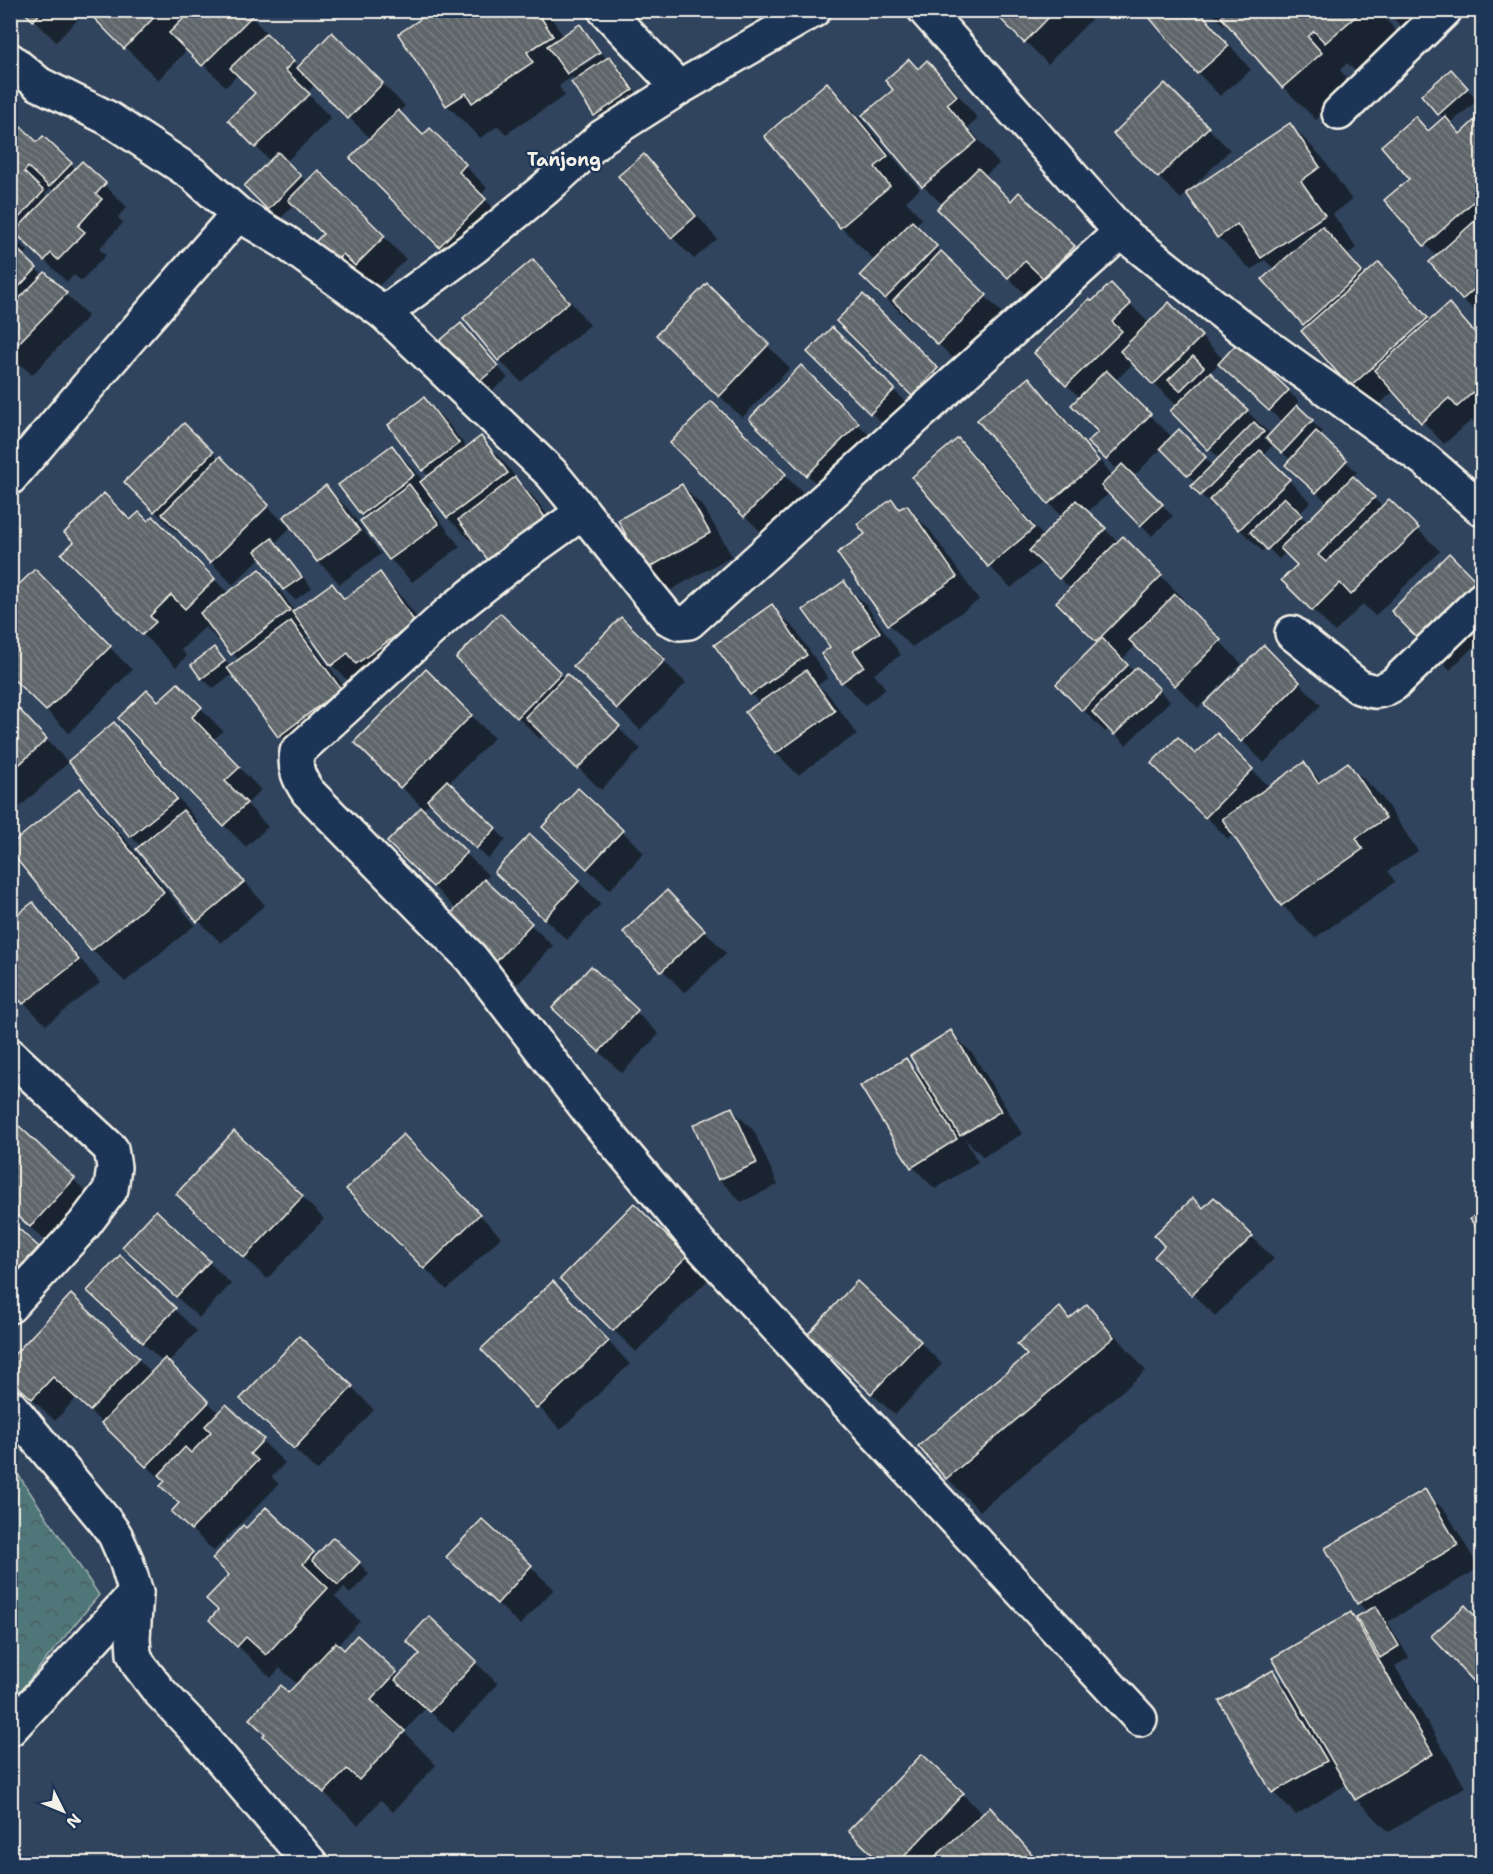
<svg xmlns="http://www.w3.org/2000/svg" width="1493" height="1874" viewBox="0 0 1493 1874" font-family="'Shantell Sans',sans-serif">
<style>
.forest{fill:url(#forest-crowns);stroke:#a2b4b0;stroke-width:1.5}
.shadow{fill:#0007;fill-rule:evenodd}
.building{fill:url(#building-back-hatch);stroke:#f4f1e8;stroke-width:1.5}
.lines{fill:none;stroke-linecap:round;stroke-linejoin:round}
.minor-casing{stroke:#f4f1e8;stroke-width:38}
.minor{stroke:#1d3557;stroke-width:33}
.labels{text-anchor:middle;stroke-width:4.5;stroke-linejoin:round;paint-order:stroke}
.quarter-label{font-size:18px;font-weight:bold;fill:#f4f1e8;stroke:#1d3557}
</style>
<defs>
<pattern id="forest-crowns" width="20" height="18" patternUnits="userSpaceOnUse" patternTransform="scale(1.5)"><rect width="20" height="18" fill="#507679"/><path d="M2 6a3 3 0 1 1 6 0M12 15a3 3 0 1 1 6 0" fill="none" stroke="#4c5f60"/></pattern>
<pattern id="building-back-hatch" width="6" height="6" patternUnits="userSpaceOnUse" patternTransform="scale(1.5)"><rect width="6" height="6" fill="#5f666b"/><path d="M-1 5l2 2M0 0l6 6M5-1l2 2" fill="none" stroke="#777c80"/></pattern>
</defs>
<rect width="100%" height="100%" fill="#31445d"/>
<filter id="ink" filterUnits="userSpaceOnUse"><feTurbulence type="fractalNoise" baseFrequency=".0167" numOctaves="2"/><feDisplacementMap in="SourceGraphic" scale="12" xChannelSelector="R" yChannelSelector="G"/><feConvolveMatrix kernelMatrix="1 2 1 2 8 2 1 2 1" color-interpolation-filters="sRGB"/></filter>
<g filter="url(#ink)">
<polygon class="forest" points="11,1464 99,1595 11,1702 10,1702"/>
<g class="shadow">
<polygon points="24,10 87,10 56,42"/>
<polygon points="88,10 176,10 185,20 245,10 299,68 332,35 405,106 398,113 423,137 430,130 487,188 481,195 507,222 462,268 352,158 371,139 315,84 307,93 331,118 286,162 307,183 318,172 406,259 378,287 366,275 356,286 314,245 325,235 295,204 280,219 246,186 271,162 230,120 257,93 238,74 226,87 188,49 158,80"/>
<polygon points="436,10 546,10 564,37 580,26 591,37 600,50 580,63 583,66 602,53 607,60 610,58 621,69 642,102 606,126 595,115 573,83 575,81 572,77 559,86 565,96 506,134 498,126 480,138 447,105"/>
<polygon points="630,10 653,10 641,21"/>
<polygon points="743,10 787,10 771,39"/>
<polygon points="994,10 1100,10 1048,64"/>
<polygon points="1145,10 1200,10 1251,70 1220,96 1198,73"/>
<polygon points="1209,10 1378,10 1402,38 1359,75 1347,63 1340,70 1353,86 1316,120 1283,87 1229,23 1225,26"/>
<polygon points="1385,10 1456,10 1418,43"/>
<polygon points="927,63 950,85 978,119 968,127 999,164 984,176 1011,203 1074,247 1096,269 1031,300 939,209 943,205 923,186 864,115"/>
<polygon points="1461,82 1478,100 1450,124 1461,135 1482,115 1482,319 1463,299 1437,257 1386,200 1411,179 1428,132 1444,119 1439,113"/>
<polygon points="827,84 860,117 920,189 906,201 922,219 914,226 1008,319 961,366 911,317 908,320 862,275 875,261 841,227"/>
<polygon points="1165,85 1230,150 1189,191 1190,192 1290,124 1322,157 1352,200 1333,214 1356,248 1348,254 1366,276 1379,265 1432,321 1449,305 1482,340 1482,426 1480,428 1472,420 1444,444 1394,391 1374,409 1351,386 1303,331 1307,328 1304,324 1275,270 1265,260 1251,270 1218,237 1188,192 1181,199 1115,134"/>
<path d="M 43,138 L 76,169 L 82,163 L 127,207 L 118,217 L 123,223 L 99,249 L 106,255 L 81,281 L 74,275 L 67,282 L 38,254 L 21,227 L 10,218 L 10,141 L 37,144 ZM 51,188 L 54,192 L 49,198 L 45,194 Z"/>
<polygon points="644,156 666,178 717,239 694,259 672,237"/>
<polygon points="10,234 28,251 24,256 43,276 45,274 88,316 32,375 10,355"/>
<polygon points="533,261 555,283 590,325 521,382 499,360 465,318"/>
<polygon points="707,285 790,368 742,418 658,335"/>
<path d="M 1111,285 L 1149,323 L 1169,304 L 1224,360 L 1288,391 L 1299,401 L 1295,406 L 1323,432 L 1319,436 L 1357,472 L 1352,477 L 1383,507 L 1389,501 L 1440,551 L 1375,616 L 1363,604 L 1335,632 L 1283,580 L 1299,565 L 1286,552 L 1279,559 L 1267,547 L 1262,551 L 1214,504 L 1212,506 L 1201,495 L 1193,486 L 1196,483 L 1162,448 L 1133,477 L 1173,516 L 1152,536 L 1110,493 L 1087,512 L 1118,542 L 1123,538 L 1183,598 L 1180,601 L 1242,664 L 1198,708 L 1136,645 L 1122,660 L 1134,672 L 1137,669 L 1170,701 L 1126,745 L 1109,728 L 1105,732 L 1058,684 L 1099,643 L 1058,602 L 1071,589 L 1042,562 L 1011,588 L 989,566 L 958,440 L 981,462 L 1044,537 L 1063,517 L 1049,503 L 1029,379 L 1051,401 L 1113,476 L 1118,471 L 1089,442 L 1100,432 L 1080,398 L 1036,353 ZM 1134,363 L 1177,406 L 1172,411 L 1220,459 L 1213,466 L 1179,432 L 1173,438 L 1115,381 ZM 1220,363 L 1282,422 L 1271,435 L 1209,373 ZM 1274,444 L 1291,461 L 1298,476 L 1328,503 L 1308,523 L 1299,514 L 1311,502 L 1263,455 Z"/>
<polygon points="863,296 960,392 935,417 860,343"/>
<polygon points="461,325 508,378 480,400"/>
<polygon points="832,329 916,412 894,435 809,352"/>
<polygon points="801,367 880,446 830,497 751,419"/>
<polygon points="424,399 446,421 467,448 481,438 503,461 520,483 537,501 566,540 511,581 489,559 473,538 470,540 448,518 434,499 428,504 460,547 412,582 390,559 362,521 366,518 362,514 392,447 414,469 423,481 430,476 423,470"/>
<polygon points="711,403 807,497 767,538 672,443"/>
<polygon points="184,425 290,528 275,543 312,588 295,600 284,589 261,557 233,585 180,530 177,533 126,482"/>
<polygon points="682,486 704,508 732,556 669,591 646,569"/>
<polygon points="326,487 348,509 381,554 340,584 318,561"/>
<polygon points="892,501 901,510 906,507 929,529 979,600 912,647 889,624 840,554 867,534"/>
<polygon points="153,518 229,594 259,571 282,593 295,612 332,585 346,599 380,574 402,597 436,645 354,687 332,665 309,635 306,638 313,645 363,712 301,759 279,736 233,674 213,688 202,678 214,649 231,668 240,661 221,639 219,641 205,627 181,650 187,656 176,667 63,554 130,522 148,523"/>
<polygon points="35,571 132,670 69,733 10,674"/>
<polygon points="844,583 866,605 901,655 874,674 886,689 865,705 843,682 823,654 833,648"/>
<polygon points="1482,589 1482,638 1450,670 1428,647"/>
<polygon points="771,606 794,628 828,678 818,685 828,694 857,734 798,775 776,753 760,704 751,694"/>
<polygon points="500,615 565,679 641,749 601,790 544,734 540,739 458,658"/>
<polygon points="621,619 686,683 640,730 575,666"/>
<polygon points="1264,647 1321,705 1264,763 1206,704"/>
<polygon points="426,671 494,738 449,783 506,840 488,859 431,802 422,810 489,876 484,880 553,946 518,984 472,941 457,910 389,842 423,808 356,742"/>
<polygon points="178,685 223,731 213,740 261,790 247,804 268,827 246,847 224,825 158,703"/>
<polygon points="10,702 68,762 114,724 136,746 198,822 195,824 265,905 221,943 199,921 138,849 141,847 131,836 70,761 10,816"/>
<polygon points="1217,735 1270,788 1304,764 1322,782 1348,764 1381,796 1418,851 1388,871 1395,882 1315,938 1282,905 1233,834 1228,839 1153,763 1195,756"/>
<polygon points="80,790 112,823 195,925 125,982 92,950"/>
<polygon points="622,831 644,853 610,890 566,849"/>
<polygon points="530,836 601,904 567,940 519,894"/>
<polygon points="33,904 55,927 100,983 46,1025 24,1003"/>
<polygon points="689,914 726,953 685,993 625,932"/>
<polygon points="591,969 659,1034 622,1073 576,1030"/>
<polygon points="950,1032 973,1054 1022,1134 983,1157 965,1139 978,1162 935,1189 913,1167 906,1060 923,1077"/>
<polygon points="732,1109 754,1131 778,1185 741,1202 719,1179"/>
<polygon points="19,1128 97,1202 53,1248 10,1209"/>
<polygon points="425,1158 501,1237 447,1290 425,1268"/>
<polygon points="302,1197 324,1219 267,1279 200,1216"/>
<polygon points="1214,1199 1274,1259 1215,1316 1156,1257"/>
<polygon points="634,1206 708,1280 636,1352 562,1279"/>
<polygon points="38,1248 60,1270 35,1296 10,1273"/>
<polygon points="120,1257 197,1331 168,1363 219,1413 226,1406 285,1463 272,1477 279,1484 214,1551 173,1512 181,1504 165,1483 76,1398 55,1421 10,1378 138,1359 152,1373 163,1362 111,1313"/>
<polygon points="209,1262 231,1284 199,1318 147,1269"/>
<polygon points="575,1306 630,1364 561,1430 483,1349"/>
<polygon points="1086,1306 1119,1339 1146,1371 980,1511 947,1478 920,1446 1029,1355 1060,1309 1071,1320"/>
<polygon points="920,1342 942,1364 895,1415 832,1357"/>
<polygon points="352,1387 374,1410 317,1471 242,1399"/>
<polygon points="1425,1491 1447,1513 1479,1568 1388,1622 1409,1658 1395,1666 1465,1787 1389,1832 1356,1799 1347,1784 1296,1815 1273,1792 1221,1702 1273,1672 1292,1691 1351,1614 1361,1624 1367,1612 1359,1603 1327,1549"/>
<polygon points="266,1509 316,1557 359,1563 369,1574 350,1594 344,1588 335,1597 360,1621 337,1646 344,1652 357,1638 400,1677 421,1655 429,1618 498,1684 453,1733 426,1708 404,1732 436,1765 393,1812 381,1800 358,1825 265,1736 289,1695 298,1685 280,1668 271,1678 211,1620 220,1611 246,1531"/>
<polygon points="482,1521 554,1589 520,1625 448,1557"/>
<polygon points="1465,1607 1482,1625 1482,1689 1433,1636"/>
<polygon points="963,1794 983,1815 990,1809 1043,1864 883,1864"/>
</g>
<g class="building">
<polygon points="22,10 43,10 33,21"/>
<polygon points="86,10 161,10 124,49"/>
<polygon points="192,10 247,10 252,16 202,66 169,33"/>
<polygon points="434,10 536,10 553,36 527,52 533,62 472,103 466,93 446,106 398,34"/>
<polygon points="992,10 1056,10 1024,43"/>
<polygon points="1143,10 1199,10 1229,46 1197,74"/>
<polygon points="1228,10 1363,10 1325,43 1314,31 1308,37 1322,53 1282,88 1221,17"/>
<polygon points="580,24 600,52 567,74 547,46"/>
<polygon points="332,32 383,83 348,119 297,68"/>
<polygon points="266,33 294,61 285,70 310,94 255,148 228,120 255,93 230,68"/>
<polygon points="610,56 633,90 594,116 571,82"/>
<polygon points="909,59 918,69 927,60 957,96 947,104 977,141 922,187 862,115 893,90 885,80"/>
<polygon points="1451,69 1468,88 1438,115 1421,95"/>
<polygon points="827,82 888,156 875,167 890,186 840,228 764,136"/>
<polygon points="1165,83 1209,127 1158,178 1113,134"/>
<polygon points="398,110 423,135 430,128 466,164 459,172 486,199 439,247 350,158"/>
<polygon points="1482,113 1482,194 1424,246 1384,200 1409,179 1381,146 1415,116 1428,131 1445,116 1460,134"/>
<polygon points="1290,123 1320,167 1301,181 1325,215 1261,258 1237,224 1217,238 1186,193"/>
<polygon points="22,127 37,142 43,136 72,163 49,187 28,167 24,172 44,191 15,222 10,219 10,139"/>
<polygon points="278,152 301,176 268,210 244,186"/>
<polygon points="644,154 696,216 671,238 618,176"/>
<polygon points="82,161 106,183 96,194 102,199 78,226 85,232 58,260 51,253 44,261 14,232"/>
<polygon points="978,168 1011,201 1019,192 1075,246 1043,278 1025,261 1008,278 937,209"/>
<polygon points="318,170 385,236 355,266 343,254 332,265 312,245 323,234 288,200"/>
<polygon points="1478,218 1482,223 1482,282 1462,300 1429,262"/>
<polygon points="912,221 937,246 885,299 860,275"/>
<polygon points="1322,226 1362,272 1303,325 1262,279"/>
<polygon points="10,242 37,268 10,296"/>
<polygon points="941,251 987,295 938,345 893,301"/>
<polygon points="533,259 569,302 498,361 463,318"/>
<polygon points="1379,262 1428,318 1350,387 1301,331"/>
<polygon points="45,272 67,293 10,352 10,308"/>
<polygon points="707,283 769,344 719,397 656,335"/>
<polygon points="1111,283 1131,304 1112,322 1122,331 1066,386 1034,353 1089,299 1092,301"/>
<polygon points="863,294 938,368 912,396 836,321"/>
<polygon points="1169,302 1202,336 1153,385 1120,351"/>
<polygon points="1449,303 1482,341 1482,368 1480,370 1482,373 1482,384 1457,407 1449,398 1421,423 1374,370"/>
<polygon points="461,323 498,366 468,391 432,347"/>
<polygon points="832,327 895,389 870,414 807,352"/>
<polygon points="1238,342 1289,390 1269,411 1218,364"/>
<polygon points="1193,356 1204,367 1180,391 1168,380"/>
<polygon points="801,365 859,423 806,476 749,419"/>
<polygon points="1106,370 1151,414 1106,460 1087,442 1098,432 1071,405"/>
<polygon points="1210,372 1248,410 1208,450 1170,411"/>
<polygon points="1029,377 1099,461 1048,504 977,420"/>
<polygon points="424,397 459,443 422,471 388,425"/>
<polygon points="711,401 786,474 744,517 670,443"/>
<polygon points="1297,405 1313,420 1282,453 1266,438"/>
<polygon points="1254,422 1264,432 1200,496 1191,486"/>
<polygon points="184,423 213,452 154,512 124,482"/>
<polygon points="1179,429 1206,457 1188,476 1160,448"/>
<polygon points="1316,431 1347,460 1316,493 1285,465"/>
<polygon points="481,436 508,473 447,518 420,482"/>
<polygon points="958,438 1034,528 988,567 912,477"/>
<polygon points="392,445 414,475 361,515 338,485"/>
<polygon points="1260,450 1290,479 1239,530 1209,500"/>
<polygon points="220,456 269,505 210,563 162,514"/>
<polygon points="1122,464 1163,504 1140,526 1101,486"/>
<polygon points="1353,476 1375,497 1318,555 1326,562 1389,499 1419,528 1351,595 1340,583 1312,611 1281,580 1297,565 1280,548"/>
<polygon points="515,477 545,517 488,560 458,520"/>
<polygon points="409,484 439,524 389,560 360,521"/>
<polygon points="682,484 710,533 645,570 618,520"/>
<polygon points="326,485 360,531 317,562 283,517"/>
<polygon points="104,493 130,520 139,512 148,521 153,516 215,579 185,609 171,595 150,616 156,622 142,635 61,554 74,542 64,533"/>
<polygon points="1284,497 1302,515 1267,550 1250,532"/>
<polygon points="892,499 899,509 907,505 957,577 888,625 837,553 865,534 857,524"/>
<polygon points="1076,500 1106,528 1059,579 1029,551"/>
<polygon points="1123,536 1162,575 1096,642 1056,602"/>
<polygon points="272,538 302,577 283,590 255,551"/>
<polygon points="1449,553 1482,587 1427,648 1391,611"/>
<polygon points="35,569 111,646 46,711 10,676 10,653 14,649 10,645 10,593"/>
<polygon points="260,569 290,610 231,655 200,613"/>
<polygon points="380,572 415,622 356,664 348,653 331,666 292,612 332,583 344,599"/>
<polygon points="844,581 880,632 853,651 864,666 841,683 821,654 830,647 803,610"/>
<polygon points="1175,594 1221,640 1175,686 1129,640"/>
<polygon points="772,604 807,655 750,695 714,645"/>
<polygon points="500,613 561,673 517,718 456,658"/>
<polygon points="621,617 665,660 617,709 573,666"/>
<polygon points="291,621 341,689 278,737 227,668"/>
<polygon points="1102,638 1128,665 1082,711 1056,684"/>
<polygon points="1264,645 1300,682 1241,742 1204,704"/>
<polygon points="214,647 225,661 201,679 191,665"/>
<polygon points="1137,667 1160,689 1114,735 1092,712"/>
<polygon points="426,669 472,715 400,788 354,742"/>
<polygon points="806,670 835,711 775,754 745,712"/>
<polygon points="567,674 620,726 577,769 525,717"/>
<polygon points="178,683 202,707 192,717 240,767 225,781 247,803 223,826 118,718 147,690 158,701"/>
<polygon points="19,709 47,739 10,773 10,717"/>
<polygon points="114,722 177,799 130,837 68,761"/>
<polygon points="1217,733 1253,769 1205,818 1151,763 1178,737 1195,754"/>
<polygon points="1304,762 1318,783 1348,762 1386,818 1356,838 1363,849 1281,906 1222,819"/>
<polygon points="447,780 496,828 476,849 427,800"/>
<polygon points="80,788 164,892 91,951 10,851 10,845"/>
<polygon points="578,788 623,830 587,869 542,827"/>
<polygon points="421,807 467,852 433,887 387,842"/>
<polygon points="183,810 244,882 197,922 136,849"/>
<polygon points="530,834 580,880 544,919 494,872"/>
<polygon points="484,879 532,923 495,963 447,918"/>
<polygon points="667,890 705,930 661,972 623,932"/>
<polygon points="33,902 79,960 23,1004 10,989 10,920"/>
<polygon points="591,966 638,1010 599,1052 552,1008"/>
<polygon points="951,1030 1001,1111 960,1136 910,1056"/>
<polygon points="906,1058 957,1139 911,1168 860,1086"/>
<polygon points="732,1107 757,1163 718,1180 693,1125"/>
<polygon points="19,1126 75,1178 30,1227 10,1209 10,1135"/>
<polygon points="234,1131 303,1196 244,1258 176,1194"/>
<polygon points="403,1134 480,1214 424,1269 346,1189"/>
<polygon points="1214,1197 1253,1236 1191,1295 1154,1257 1164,1246 1154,1235 1193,1198 1203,1208"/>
<polygon points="634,1203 687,1256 613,1331 560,1279"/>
<polygon points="1482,1209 1482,1235 1470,1219"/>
<polygon points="156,1210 210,1261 176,1297 122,1247"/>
<polygon points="10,1221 39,1247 12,1275 10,1274"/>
<polygon points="120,1255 176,1308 143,1343 87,1291"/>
<polygon points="553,1281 609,1341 537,1409 481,1349"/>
<polygon points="857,1281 921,1341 871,1394 808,1334"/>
<polygon points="71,1294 139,1358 90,1411 53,1377 32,1399 10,1379 10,1359"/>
<polygon points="1087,1304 1114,1337 946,1479 918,1446 1027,1355 1017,1344 1060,1307 1069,1319"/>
<polygon points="299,1336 353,1386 294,1449 240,1399"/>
<polygon points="165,1358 209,1402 146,1467 101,1423"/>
<polygon points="226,1404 264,1439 250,1454 258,1460 191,1530 171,1512 179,1503 160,1486 165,1481 159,1475 185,1447 191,1453 211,1432 205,1426"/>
<polygon points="1425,1489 1458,1545 1357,1604 1325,1548"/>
<polygon points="266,1507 314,1552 303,1564 328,1588 266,1655 246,1637 237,1647 209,1620 218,1610 206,1599 229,1575 212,1559 243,1525 246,1528"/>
<polygon points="482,1519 532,1565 497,1604 446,1557"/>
<polygon points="333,1537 360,1562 338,1585 312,1560"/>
<polygon points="1465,1605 1482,1624 1482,1690 1431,1636"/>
<polygon points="1376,1606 1399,1646 1380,1658 1356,1617"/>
<polygon points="1351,1612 1433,1754 1355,1800 1272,1658"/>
<polygon points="429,1616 477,1661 430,1712 395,1680 420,1654 406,1641"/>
<polygon points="357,1635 397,1672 371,1700 405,1731 359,1780 347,1769 324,1793 263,1736 265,1734 249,1719 281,1685 288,1693 336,1642 344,1650"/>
<polygon points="1273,1670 1327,1761 1272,1793 1219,1701"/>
<polygon points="922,1754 964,1793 897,1864 882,1864 848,1831"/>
<polygon points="990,1807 1041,1864 927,1864"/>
</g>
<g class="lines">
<defs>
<g id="minor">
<polyline points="605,10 679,88"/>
<polyline points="925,10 1121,232 1242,328 1424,459 1482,509"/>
<polyline points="10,60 39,84 108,118 193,174 238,214 285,242 384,313 473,248 546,188 602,137 679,88 814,10"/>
<polyline points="1339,113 1445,10"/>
<path d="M 384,313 L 551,473 L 583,512 L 516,560 L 449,613 L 297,752 C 294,768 299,779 308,792 L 471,958 L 588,1110 L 699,1243 L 1140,1719"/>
<polyline points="10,478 106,365 238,214"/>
<polyline points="583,512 668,618 679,623 689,622 1121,232"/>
<path d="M 1292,633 L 1359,687 C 1376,693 1379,693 1394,684 L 1482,599"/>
<polyline points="10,1055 111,1149 114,1167 111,1189 84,1225 10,1306"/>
<polyline points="10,1406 105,1521 115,1535 126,1560 136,1593 133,1638 134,1654 139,1665 158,1690 199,1733 311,1864"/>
<polyline points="10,1729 136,1593"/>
</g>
</defs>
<use href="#minor" class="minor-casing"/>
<use href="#minor" class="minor"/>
</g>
</g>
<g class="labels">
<g class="quarter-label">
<text x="564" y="166">Tanjong</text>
</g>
</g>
<rect width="1493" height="1874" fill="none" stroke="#1d3557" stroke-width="36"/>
<rect x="18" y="18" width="1457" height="1838" fill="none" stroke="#f4f1e8" stroke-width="2" filter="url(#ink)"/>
<g transform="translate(63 1811) rotate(133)" stroke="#1d3557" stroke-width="4.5" paint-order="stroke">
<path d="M0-4.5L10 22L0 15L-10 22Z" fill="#f4f1e8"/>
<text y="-9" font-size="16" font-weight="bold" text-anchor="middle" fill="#f4f1e8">N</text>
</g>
</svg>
